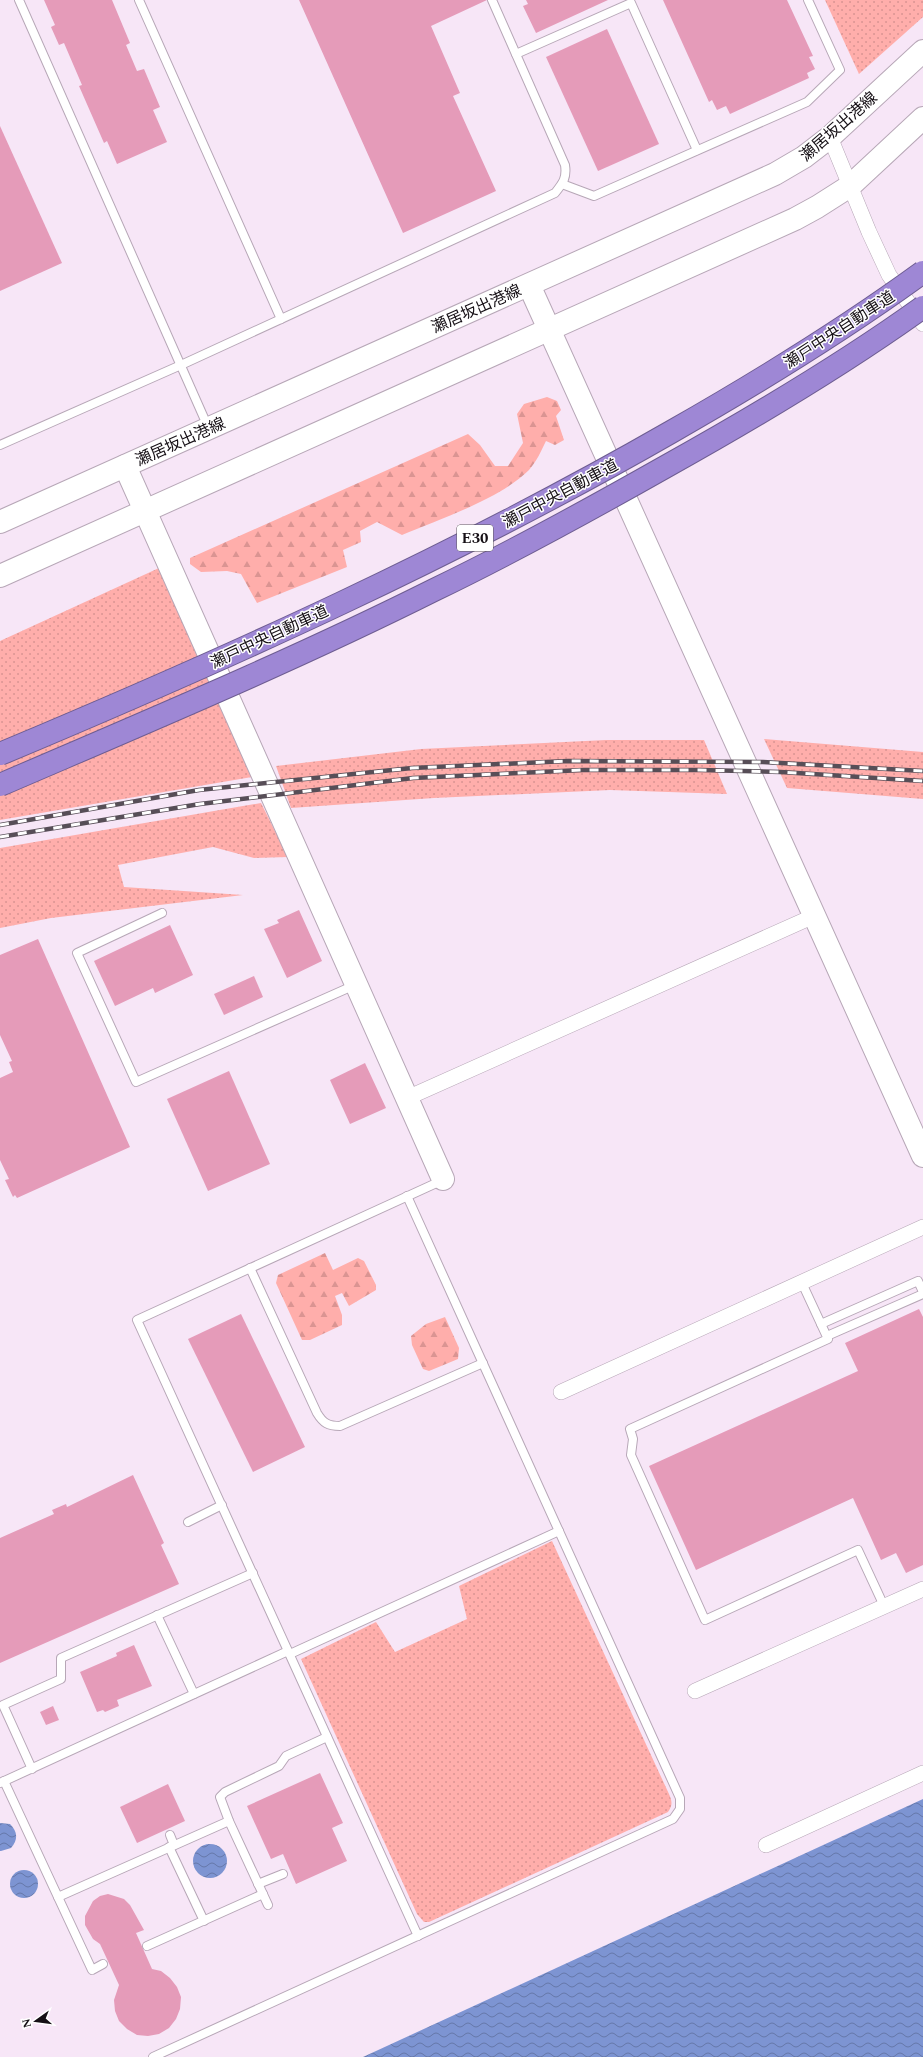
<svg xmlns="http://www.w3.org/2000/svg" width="923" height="2057" viewBox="0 0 923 2057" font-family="Spectral,'Noto Sans JP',serif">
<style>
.green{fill:url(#green-dots)}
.forest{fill:url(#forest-firs)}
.water{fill:url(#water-waves)}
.building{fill:#e59bb9}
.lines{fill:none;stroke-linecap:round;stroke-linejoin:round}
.lane-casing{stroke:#b7a7b7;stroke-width:10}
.street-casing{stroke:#b7a7b7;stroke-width:16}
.secondary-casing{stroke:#b7a7b7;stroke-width:24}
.lane{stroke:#fff;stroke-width:8}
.street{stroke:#fff;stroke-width:15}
.secondary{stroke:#fff;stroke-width:22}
.rail-casing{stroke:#574e57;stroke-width:4.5}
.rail{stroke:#fff;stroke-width:3;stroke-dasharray:9;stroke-linecap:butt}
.highway-bridge-casing{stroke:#6e5d92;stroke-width:24;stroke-linecap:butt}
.highway-bridge{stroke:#9e87d5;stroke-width:22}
.labels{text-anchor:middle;stroke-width:3;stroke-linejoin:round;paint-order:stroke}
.shield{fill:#fff;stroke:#5b575b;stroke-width:1}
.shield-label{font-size:15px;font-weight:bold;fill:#150f15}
.street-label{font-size:16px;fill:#150f15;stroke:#fff}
</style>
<defs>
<pattern id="green-dots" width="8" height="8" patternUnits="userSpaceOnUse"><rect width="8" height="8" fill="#ffaeab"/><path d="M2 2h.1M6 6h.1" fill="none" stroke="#da9492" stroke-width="1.8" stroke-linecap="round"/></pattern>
<pattern id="forest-firs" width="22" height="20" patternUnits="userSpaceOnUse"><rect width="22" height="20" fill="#ffaeab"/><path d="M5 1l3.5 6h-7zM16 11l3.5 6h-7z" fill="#da9492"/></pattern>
<pattern id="water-waves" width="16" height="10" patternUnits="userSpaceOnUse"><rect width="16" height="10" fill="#7d94d2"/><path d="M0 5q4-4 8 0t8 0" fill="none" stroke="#6577a9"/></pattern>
</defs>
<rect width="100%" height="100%" fill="#f7e6f7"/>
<g class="green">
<polygon points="825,0 923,0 923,17 859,74"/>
<polygon points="159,568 252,777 0,820 0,641"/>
<polygon points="764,739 923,752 923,799 787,788"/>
<polygon points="606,740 704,740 727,794 610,790 434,798 291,808 276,766 421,749"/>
<polygon points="261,803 288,857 254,858 213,847 118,865 124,887 243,895 51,918 0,928 0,848"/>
<path d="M 552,1541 L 669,1794 C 672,1801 673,1805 668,1812 L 429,1922 L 424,1922 L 417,1914 L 301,1659 L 376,1622 L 395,1652 L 467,1619 L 459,1586 Z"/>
</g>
<g class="forest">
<path d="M 547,397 L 557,401 L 561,410 L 556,416 L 564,440 L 555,445 L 546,441 C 541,451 537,461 529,470 C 500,499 440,519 402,535 L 377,522 L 360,531 L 361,542 L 343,550 L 347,567 L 257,603 L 241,574 L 227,571 L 201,572 L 190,564 L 190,558 L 468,434 L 480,445 L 495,466 L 508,466 L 523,443 L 517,414 L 524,404 Z"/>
<polygon points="325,1253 333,1270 358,1258 364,1261 376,1285 376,1290 349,1306 342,1293 335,1296 342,1315 342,1325 310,1340 302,1340 276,1283 278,1275"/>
<polygon points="445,1317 459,1348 458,1359 429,1371 423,1369 412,1345 411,1336 426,1324"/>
</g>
<g class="water">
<polygon points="923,1799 923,2057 363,2057"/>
<path d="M 0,1823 L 10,1824 C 18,1832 18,1840 11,1848 L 1,1851 L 0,1851 Z"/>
<circle cx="210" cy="1861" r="17"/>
<circle cx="24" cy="1884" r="14"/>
</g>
<g class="building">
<polygon points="44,0 112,0 130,43 126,45 137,71 144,69 160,107 153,110 167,142 117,164 107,141 104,143 79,86 82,85 64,43 59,45 51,27 55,25"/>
<polygon points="299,0 487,0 431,26 460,93 453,96 496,191 403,233"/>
<polygon points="526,0 608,0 536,33 523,6 528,4"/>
<polygon points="663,0 787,0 813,56 809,57 815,69 807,73 809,78 730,114 726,106 717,110 712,100 709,102"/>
<polygon points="607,29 659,144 598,171 546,57"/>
<polygon points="0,126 62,263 0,291"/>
<polygon points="299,910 322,961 287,978 264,929 279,923 277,920"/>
<polygon points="170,925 193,975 155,993 153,988 115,1006 94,961"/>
<polygon points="38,939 130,1147 17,1198 15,1195 13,1197 5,1180 9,1179 0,1160 0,1078 13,1072 9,1062 12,1061 0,1035 0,955"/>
<polygon points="254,976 263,997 224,1015 214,994"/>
<polygon points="365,1063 386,1108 350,1124 330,1080"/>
<polygon points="229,1071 270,1164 208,1191 167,1099"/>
<polygon points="919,1309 923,1317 923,1565 906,1573 896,1553 881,1560 853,1498 696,1570 649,1466 858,1371 845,1343"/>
<polygon points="241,1314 305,1447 253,1472 188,1339"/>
<polygon points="133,1475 164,1543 161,1545 179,1584 0,1663 0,1538 54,1514 52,1510 66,1504 67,1507"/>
<polygon points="134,1645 152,1686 117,1700 119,1706 105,1712 103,1710 97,1712 80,1672 117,1656 116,1653"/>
<polygon points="53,1706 59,1720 46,1725 40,1712"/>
<polygon points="320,1773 343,1823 332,1828 347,1861 296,1884 283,1854 271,1859 247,1806"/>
<polygon points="168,1784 185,1821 137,1843 120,1807"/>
<polygon points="108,1894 124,1899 130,1905 144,1930 136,1933 152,1969 161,1971 170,1978 177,1987 181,1997 180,2009 176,2019 169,2028 159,2034 148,2036 137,2035 127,2029 119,2021 115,2011 114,2000 119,1985 100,1944 93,1939 85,1925 85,1916 93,1901 100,1896"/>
</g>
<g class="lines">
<defs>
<g id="lane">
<polyline points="19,0 208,427"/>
<polyline points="139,0 281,319"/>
<polyline points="516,54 631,3 697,150"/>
<polyline points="562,184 594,196 807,102 840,70 808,0"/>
<path d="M 0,445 L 181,365 L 555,193 C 563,183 567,178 565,165 L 492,0"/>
<polyline points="162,913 77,953 136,1082 355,985"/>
<path d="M 250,1268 L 317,1413 C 323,1423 328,1426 340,1426 L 483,1363"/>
<polyline points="802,1283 828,1339 630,1429 633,1439 631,1455 705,1620 858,1550 884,1606"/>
<polyline points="821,1324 918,1281 923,1292"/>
<polyline points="827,1336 923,1294"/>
<polyline points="188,1522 222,1505"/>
<polyline points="157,1615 194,1694"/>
<polyline points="290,1654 559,1531"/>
<polyline points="32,1769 3,1705 61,1679 61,1658 253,1573"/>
<polyline points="4,1781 92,1970 103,1964"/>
<polyline points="0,1783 288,1651"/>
<polyline points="170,1835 174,1845"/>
<polyline points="169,1847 204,1921"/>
<polyline points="258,1884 283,1874"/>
<polyline points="58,1897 229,1821"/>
<polyline points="268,1905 229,1821 220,1797 225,1792 279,1766 286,1756 327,1737"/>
<polyline points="418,1936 137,1320 443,1180"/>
<polyline points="147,1946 263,1894"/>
<polyline points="153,2057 673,1819 680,1809 680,1798 407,1196"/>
</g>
<g id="street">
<polyline points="830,137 869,232 889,275 923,324"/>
<polyline points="407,1098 814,916"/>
<polyline points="561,1392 923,1227"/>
<polyline points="695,1691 923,1589"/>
<polyline points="766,1845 923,1773"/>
</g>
<g id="secondary">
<polyline points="529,285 923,1156"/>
<polyline points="125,466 443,1179"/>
<polyline points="0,522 775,174 804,157 830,137 923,51"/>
<polyline points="0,576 795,219 817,207 850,186 923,118"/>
</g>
</defs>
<use href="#lane" class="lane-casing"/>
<use href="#street" class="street-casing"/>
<use href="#secondary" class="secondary-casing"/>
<use href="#lane" class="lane"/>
<use href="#street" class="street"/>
<use href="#secondary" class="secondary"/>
<defs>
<g id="rail">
<polyline points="0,825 199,790 412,768 568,761 763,762 923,771"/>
<polyline points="0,837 200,804 413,778 583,770 700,770 781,772 923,781"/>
</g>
</defs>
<use href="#rail" class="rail-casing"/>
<use href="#rail" class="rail"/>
<defs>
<g id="highway-bridge">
<path d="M 0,754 C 229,658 455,556 671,432 C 757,383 842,331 923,272"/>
<path d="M 0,785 C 146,722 292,661 434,590 C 513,552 589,510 665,467 C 753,418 841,366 923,307"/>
</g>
</defs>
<use href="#highway-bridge" class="highway-bridge-casing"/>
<use href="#highway-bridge" class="highway-bridge"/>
</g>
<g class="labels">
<rect class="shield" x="457" y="525" width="36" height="26" rx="3"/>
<g class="shield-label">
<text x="475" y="543">E30</text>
</g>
<g class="street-label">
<text transform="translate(838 126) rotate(-41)" y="6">瀬居坂出港線</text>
<text transform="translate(476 308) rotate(-24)" y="6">瀬居坂出港線</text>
<text transform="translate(839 329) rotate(-33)" y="6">瀬戸中央自動車道</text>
<text transform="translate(180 441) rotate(-24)" y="6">瀬居坂出港線</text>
<text transform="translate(560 493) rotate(-28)" y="6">瀬戸中央自動車道</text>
<text transform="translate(269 636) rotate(-25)" y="6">瀬戸中央自動車道</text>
</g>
</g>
<g transform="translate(36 2021) rotate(256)" stroke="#ffffff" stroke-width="3" paint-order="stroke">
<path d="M0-3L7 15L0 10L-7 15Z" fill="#150f15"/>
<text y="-6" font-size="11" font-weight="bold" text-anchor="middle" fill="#150f15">N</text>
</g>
</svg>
